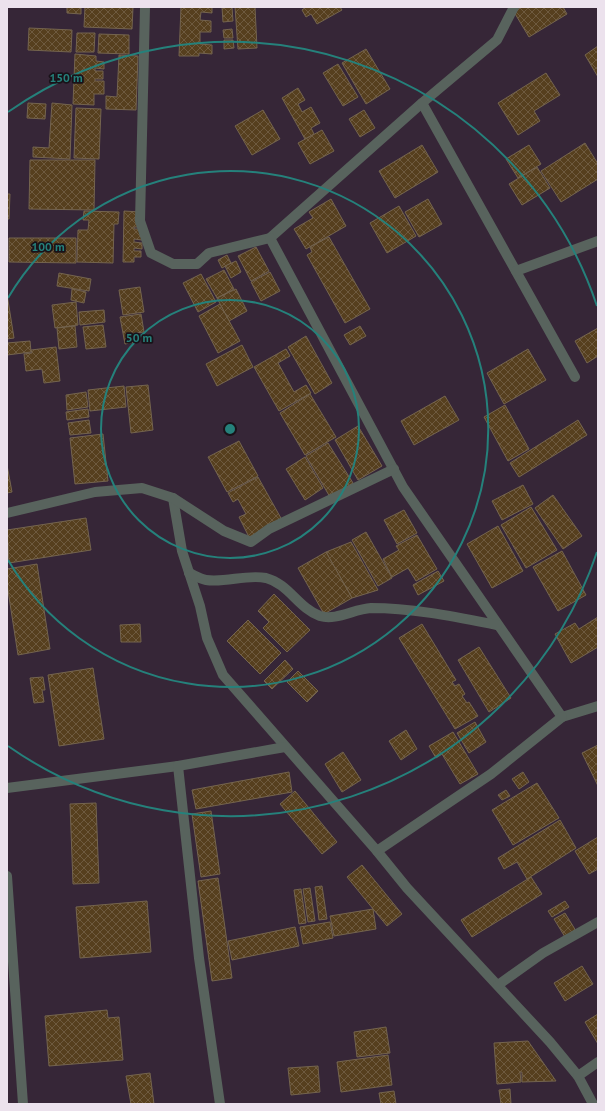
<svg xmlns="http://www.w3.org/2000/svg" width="605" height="1111" viewBox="0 0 605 1111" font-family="'PT Sans',sans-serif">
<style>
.building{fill:url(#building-cross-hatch);stroke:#74644e}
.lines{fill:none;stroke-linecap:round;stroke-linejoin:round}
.minor{stroke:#58635d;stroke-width:10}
.ring{fill:none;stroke:#25817b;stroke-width:2}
.centre{fill:#25817b;stroke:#191219;stroke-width:2}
.ring-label{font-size:12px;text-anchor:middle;font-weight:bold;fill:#25817b;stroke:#191219;stroke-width:3.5;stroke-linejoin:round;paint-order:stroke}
</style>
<defs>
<pattern id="building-cross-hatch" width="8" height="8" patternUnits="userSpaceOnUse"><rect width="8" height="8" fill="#563f1e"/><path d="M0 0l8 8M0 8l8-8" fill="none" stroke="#6e5a3f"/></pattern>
</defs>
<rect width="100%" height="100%" fill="#362637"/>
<g class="building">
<polygon points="67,7 81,7 81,14 67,13"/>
<polygon points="85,7 133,7 132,29 84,27"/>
<polygon points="181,7 212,7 212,13 201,12 200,20 211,21 211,32 200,32 200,44 212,45 212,54 199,53 199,56 179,56"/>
<polygon points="222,7 232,7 233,21 223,22"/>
<polygon points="235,7 255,7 257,48 238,49"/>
<polygon points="306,7 340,7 342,10 317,24 311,14 306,17 302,10"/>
<polygon points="521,7 563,7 567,14 529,37 514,12"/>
<polygon points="29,28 72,30 71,52 28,50"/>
<polygon points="232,29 233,38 224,38 223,30"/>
<polygon points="77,33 95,33 94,52 76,52"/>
<polygon points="99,34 129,35 129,54 98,53"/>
<polygon points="224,40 233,40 234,48 224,49"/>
<polygon points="598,46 598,77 585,55"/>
<polygon points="366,49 390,89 366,104 342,63"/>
<polygon points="75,54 96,56 96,61 104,62 104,69 95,68 95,71 103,71 103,79 95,79 95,81 104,81 104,94 94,94 94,105 73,104"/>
<polygon points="119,55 138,56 136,110 106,109 106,96 117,97"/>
<polygon points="338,64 358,97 343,106 323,73"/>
<polygon points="546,73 560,95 534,111 540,121 518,135 498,103"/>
<polygon points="298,88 305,100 298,104 302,112 311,107 320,123 311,128 314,134 305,139 282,98"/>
<polygon points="28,103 46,104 45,119 27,118"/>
<polygon points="52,103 72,105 70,159 33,157 33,147 49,148"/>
<polygon points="76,108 101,109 99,159 74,158"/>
<polygon points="263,110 280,139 252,155 235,126"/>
<polygon points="364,110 375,128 360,137 349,119"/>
<polygon points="322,130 334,151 310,164 298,143"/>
<polygon points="585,143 598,164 598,179 561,202 541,171"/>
<polygon points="422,145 438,172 395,198 379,171"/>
<polygon points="529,145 541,164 518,178 506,159"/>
<polygon points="30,160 95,160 94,210 29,209"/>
<polygon points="537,167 550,188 522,205 509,184"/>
<polygon points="7,194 10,194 9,219 7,219"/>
<polygon points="331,199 346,226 306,249 294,229 313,218 309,212"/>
<polygon points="428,199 442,224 419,237 405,212"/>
<polygon points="399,206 416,236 387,253 370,223"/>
<polygon points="84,211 119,212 118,224 114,224 113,263 77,262 78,230 88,230 89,220 83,220"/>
<polygon points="124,211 140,212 140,217 135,217 135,221 140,222 140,227 134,227 134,229 143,229 142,240 134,239 134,242 142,243 142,249 134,248 134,251 141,251 141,257 134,257 134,262 123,262"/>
<polygon points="329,237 370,309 345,323 307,255 312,252 310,247"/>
<polygon points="9,238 76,238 76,263 9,262"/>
<polygon points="256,247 269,271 251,281 238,256"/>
<polygon points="227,255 231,263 222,268 218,260"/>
<polygon points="236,261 241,272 231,278 225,266"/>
<polygon points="224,270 234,289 217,298 206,279"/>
<polygon points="270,272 280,291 261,301 251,282"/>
<polygon points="59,273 91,279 89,291 57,286"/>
<polygon points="201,274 216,302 198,312 183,283"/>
<polygon points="140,287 144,312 123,315 119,290"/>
<polygon points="72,289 86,292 84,303 71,300"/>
<polygon points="236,289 247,311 229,321 217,298"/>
<polygon points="7,294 14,338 7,339"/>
<polygon points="76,302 78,325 55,328 52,305"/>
<polygon points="220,304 240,341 218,353 199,316"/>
<polygon points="104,310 105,322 80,325 79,312"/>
<polygon points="141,314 144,332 134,333 135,342 125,344 120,317"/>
<polygon points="103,325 106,347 86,349 83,327"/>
<polygon points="75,326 77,347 59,349 57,328"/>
<polygon points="360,326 366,336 350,345 344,335"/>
<polygon points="598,328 598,356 587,363 575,341"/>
<polygon points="306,336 332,383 315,394 288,347"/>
<polygon points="30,341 31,352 7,355 7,343"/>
<polygon points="242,345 253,367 217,386 206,364"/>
<polygon points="56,347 60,381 44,383 42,369 26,371 24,354 32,353 31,350"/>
<polygon points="286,349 290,356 278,363 294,392 306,385 311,393 279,411 254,367"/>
<polygon points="528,349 546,380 504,404 487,373"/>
<polygon points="148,385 153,430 131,433 126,387"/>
<polygon points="124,386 126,407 90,411 88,390"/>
<polygon points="86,392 88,407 67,410 66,395"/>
<polygon points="310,394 336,437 305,455 280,413"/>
<polygon points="445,396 459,420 414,445 401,421"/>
<polygon points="505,405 529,449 508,461 484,417"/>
<polygon points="88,409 89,417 67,420 66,412"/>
<polygon points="89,420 91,433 70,435 68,423"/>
<polygon points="578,420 587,435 519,477 510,463"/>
<polygon points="358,426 382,466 358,480 335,440"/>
<polygon points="103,434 108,481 75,484 70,438"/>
<polygon points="239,441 258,476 227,492 208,457"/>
<polygon points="328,443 353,483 330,497 306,456"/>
<polygon points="305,457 323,488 305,500 286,469"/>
<polygon points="7,465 12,492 7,493"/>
<polygon points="258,477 282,520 249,537 239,517 246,514 238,499 233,502 228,493"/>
<polygon points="523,485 533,504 502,520 492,501"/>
<polygon points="553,495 582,536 563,549 535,508"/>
<polygon points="531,507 557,550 526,568 501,525"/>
<polygon points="404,510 417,533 397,544 384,520"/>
<polygon points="86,518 91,550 9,563 7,530"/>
<polygon points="498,526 523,571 492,588 467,544"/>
<polygon points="366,532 392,578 378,586 352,540"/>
<polygon points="417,535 437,569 416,581 408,568 392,577 383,559 399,550 396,546"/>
<polygon points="351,542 378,590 352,598 326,552"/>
<polygon points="562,551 586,595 558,611 533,567"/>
<polygon points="326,552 352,598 324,614 298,568"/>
<polygon points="37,564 50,649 18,655 7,584 7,569"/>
<polygon points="438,571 444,581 418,595 413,585"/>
<polygon points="274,594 310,630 287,652 263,628 269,622 258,611"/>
<polygon points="598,617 598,647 571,663 555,634 575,623 579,629"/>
<polygon points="248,620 281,653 260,674 227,641"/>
<polygon points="140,624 141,642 121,642 120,625"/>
<polygon points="422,624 456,680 452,682 455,686 459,684 465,694 462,696 467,703 469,702 478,716 455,729 399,638"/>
<polygon points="479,647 511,698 489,712 458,660"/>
<polygon points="285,660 293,669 272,689 264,681"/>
<polygon points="93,668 104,739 59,746 48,675"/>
<polygon points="298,671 318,691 307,702 287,682"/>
<polygon points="43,677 45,690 42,690 44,702 34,703 30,678"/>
<polygon points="475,722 486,742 469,753 457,733"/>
<polygon points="406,730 417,749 401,760 389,741"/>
<polygon points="453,732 478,774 460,784 442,754 436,758 429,746"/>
<polygon points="598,745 598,786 582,753"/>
<polygon points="343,752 361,780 342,792 325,764"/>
<polygon points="289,772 292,792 196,809 192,790"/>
<polygon points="523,772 529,782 519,789 512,779"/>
<polygon points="537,783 559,818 513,845 492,810"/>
<polygon points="506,790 510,796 502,800 498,795"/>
<polygon points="295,791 337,842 322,854 280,804"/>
<polygon points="96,803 99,883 73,884 70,804"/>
<polygon points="211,811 220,874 201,877 192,814"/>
<polygon points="560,820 576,848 527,879 517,862 504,869 498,858"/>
<polygon points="598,837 598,869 589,874 575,851"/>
<polygon points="362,865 402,914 387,926 347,877"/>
<polygon points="531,877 542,894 472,937 461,920"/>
<polygon points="218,878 232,978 212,981 198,881"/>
<polygon points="322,886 327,919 319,920 315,887"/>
<polygon points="310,888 315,921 308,922 303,889"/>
<polygon points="301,889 306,923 299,924 294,890"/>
<polygon points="147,901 151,952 80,958 76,907"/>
<polygon points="565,901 569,907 552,917 548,911"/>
<polygon points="373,909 376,929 334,936 330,916"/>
<polygon points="565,913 576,931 565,937 554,919"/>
<polygon points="330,922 333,938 303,944 300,927"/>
<polygon points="295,927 299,946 232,960 228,941"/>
<polygon points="582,966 593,984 565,1001 554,983"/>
<polygon points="107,1010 108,1018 119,1017 123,1060 49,1066 45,1016"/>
<polygon points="598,1014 598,1044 585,1022"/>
<polygon points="386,1027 390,1053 357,1057 354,1032"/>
<polygon points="528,1041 556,1081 522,1082 522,1072 520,1072 521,1082 497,1084 494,1043"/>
<polygon points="388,1055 392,1085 341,1092 337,1062"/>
<polygon points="318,1066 320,1092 291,1095 288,1068"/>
<polygon points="150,1073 154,1104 131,1104 126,1076"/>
<polygon points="510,1089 511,1104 501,1104 499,1090"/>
<polygon points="394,1091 396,1104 381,1104 379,1093"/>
</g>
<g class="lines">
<g class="minor">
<polyline points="145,7 140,221 151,253 173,264 197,264 209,253 270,238 422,103 497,40 514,7"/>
<polyline points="422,103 575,377"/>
<polyline points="270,238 403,487 562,717 598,706"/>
<polyline points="516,271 598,241"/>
<polyline points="173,498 182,551 200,606 207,638 223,675 377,851 407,888 550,1042 578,1076 593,1104"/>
<polyline points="7,513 95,492 142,488 173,498 224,531 251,542 269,529 394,469"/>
<path d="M 189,573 C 194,575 200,579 206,580 C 226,583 246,574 266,578 C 289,584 298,608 320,616 C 336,621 354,609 371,608 C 413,608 456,617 497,625"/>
<polyline points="7,788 178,766"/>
<polyline points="377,851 491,774 562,717"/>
<polyline points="7,876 23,1104"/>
<polyline points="498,985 543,953 598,922"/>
<polyline points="578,1076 598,1062"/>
<polyline points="220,1104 199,958 178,766 285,747"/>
</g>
</g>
<g class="ring">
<circle cx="230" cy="429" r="129"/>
<path d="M8 298A258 258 0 1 1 8 560"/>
<path d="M597 552A387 387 0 0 1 8 746M8 112A387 387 0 0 1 597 306"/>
</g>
<circle cx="230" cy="429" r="6" class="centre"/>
<g class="ring-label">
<text x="66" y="82">150 m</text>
<text x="48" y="251">100 m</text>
<text x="139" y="342">50 m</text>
</g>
<rect width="605" height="1111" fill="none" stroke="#ece2ed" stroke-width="16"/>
</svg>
